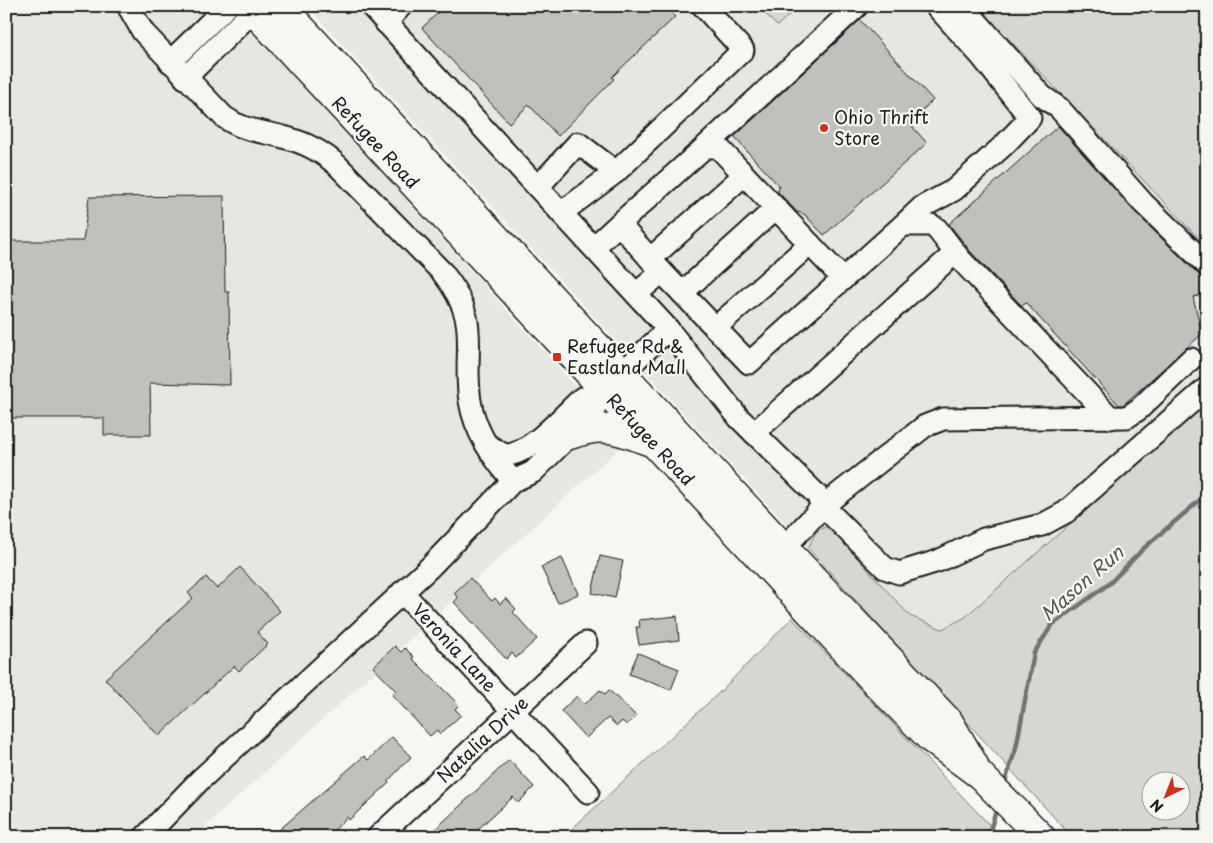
<svg xmlns="http://www.w3.org/2000/svg" width="1213" height="843" viewBox="0 0 1213 843" font-family="'Playpen Sans',sans-serif">
<style>
.built{fill:#e6e6e2}
.green{fill:#d6d6d2;stroke:#797977;fill-rule:evenodd}
.lines{fill:none;stroke-linecap:round;stroke-linejoin:round}
.stream{stroke:#727271;stroke-width:4.5}
.building{fill:#c0c0bd;stroke:#1c1c1c}
.minor-casing{stroke:#1c1c1c;stroke-width:25}
.major-casing{stroke:#1c1c1c;stroke-width:31}
.minor{stroke:#f6f6f2;stroke-width:21}
.major{stroke:#f6f6f2;stroke-width:28}
.poi-dot{fill:#c8321e;stroke:#f6f6f2;stroke-width:2}
.labels{text-anchor:middle;stroke-width:4.5;stroke-linejoin:round;paint-order:stroke}
.poi-label{font-size:18px;fill:#1c1c1c;stroke:#f6f6f2;text-anchor:start}
.street-label{font-size:18px;fill:#1c1c1c;stroke:#f6f6f2}
.water-label{font-size:19px;font-style:italic;fill:#565654;stroke:#f6f6f2}
</style>
<rect width="100%" height="100%" fill="#f6f6f2"/>
<filter id="ink" filterUnits="userSpaceOnUse"><feTurbulence type="fractalNoise" baseFrequency=".02" numOctaves="2"/><feDisplacementMap in="SourceGraphic" scale="10" xChannelSelector="R" yChannelSelector="G"/><feConvolveMatrix kernelMatrix="1 2 1 2 8 2 1 2 1" color-interpolation-filters="sRGB"/></filter>
<g filter="url(#ink)">
<g class="built">
<polygon points="6,6 231,6 626,442 194,837 6,837"/>
<polygon points="307,6 758,6 777,26 799,6 977,6 1207,247 1207,402 964,618 942,629 910,616 828,527 816,532 808,548"/>
</g>
<g class="green">
<polygon points="758,6 799,6 777,26"/>
<polygon points="977,6 1207,6 1207,247"/>
<path d="M 1207,402 L 1207,837 L 1072,837 L 808,548 L 816,532 L 828,526 L 910,616 L 942,629 L 964,618 ZM 1150,780 L 1180,780 L 1180,810 L 1150,810 Z"/>
<polygon points="792,618 1001,837 563,837 721,691"/>
</g>
<g class="lines">
<g class="stream">
<polyline points="1004,785 1016,748 1034,653 1052,625 1110,583 1144,548 1207,494"/>
<polyline points="988,837 997,807"/>
</g>
</g>
<g class="building">
<polygon points="445,6 665,6 675,17 612,77 614,79 558,136 529,105 509,123 422,28"/>
<polygon points="860,20 933,100 909,123 927,143 824,235 804,214 797,212 778,192 779,186 734,137"/>
<polygon points="1058,126 1134,211 1207,283 1207,294 1193,297 1202,334 1123,405 1119,405 1026,303 1022,306 970,251 949,224"/>
<polygon points="224,196 225,292 229,292 230,385 150,383 151,435 104,435 104,418 6,418 6,241 83,241 89,197"/>
<polygon points="600,556 623,561 615,598 592,593"/>
<polygon points="562,558 578,594 558,603 541,567"/>
<polygon points="240,567 280,611 257,632 268,644 239,671 234,666 159,736 105,679 193,598 188,593 206,577 217,589"/>
<polygon points="470,578 492,601 495,598 500,604 506,598 516,609 513,612 537,639 516,658 512,653 506,659 454,602 458,598 454,593"/>
<polygon points="677,616 679,640 639,645 636,627 640,627 639,620"/>
<polygon points="395,646 401,652 405,648 414,657 412,658 459,705 455,709 461,715 440,734 437,730 430,736 392,695 396,691 373,667"/>
<polygon points="638,653 679,669 671,690 629,674"/>
<polygon points="600,690 605,694 609,690 636,716 627,725 622,721 617,726 608,718 586,738 561,711 577,696 585,704"/>
<polygon points="392,737 411,757 388,781 389,783 349,820 347,817 328,837 271,837 364,756 368,760"/>
<polygon points="509,760 534,787 518,803 513,797 479,828 487,837 427,837"/>
</g>
<g class="lines">
<defs>
<g id="minor">
<path d="M 128,6 L 143,32 L 224,117 C 243,131 262,131 283,137 C 304,142 322,151 338,166 L 443,273 C 483,324 462,347 470,401 C 475,432 493,458 513,481"/>
<polyline points="371,6 668,329 739,418 817,495 823,506 784,548"/>
<polyline points="963,6 1042,96 1059,108 1143,203 1207,265"/>
<polyline points="386,23 401,6"/>
<polyline points="170,62 227,6"/>
<polyline points="185,78 258,6"/>
<polyline points="705,147 857,6"/>
<polyline points="538,187 578,143 616,172"/>
<polyline points="561,213 616,172 743,50 703,6"/>
<polyline points="619,224 705,147 718,147 843,279 749,363 662,272"/>
<polyline points="903,225 922,207 954,190 1004,145 1030,118 982,57 936,6"/>
<polyline points="594,247 619,224 662,272 636,294"/>
<polyline points="650,259 744,175"/>
<polyline points="843,279 903,225 931,225 937,229 960,259 1111,418"/>
<polyline points="682,293 776,208"/>
<polyline points="715,328 810,244"/>
<polyline points="1191,359 1139,409 1127,417 943,419 925,426 823,506 885,568 899,573 938,561 984,539 1042,525 1066,512 1207,388"/>
<polyline points="754,433 955,253"/>
<path d="M 486,444 L 504,455 C 528,457 564,414 582,398 L 597,397"/>
<polyline points="402,592 588,792"/>
<polyline points="145,837 200,780 430,567 513,481 533,472 594,411 597,397 668,329"/>
<polyline points="378,837 586,643"/>
</g>
<g id="major">
<polyline points="249,6 877,684 930,738 980,775 1041,837"/>
<polyline points="281,6 784,548 949,722 974,765"/>
<path d="M 570,435 C 602,423 618,429 648,441"/>
</g>
</defs>
<use href="#minor" class="minor-casing"/>
<use href="#major" class="major-casing"/>
<use href="#minor" class="minor"/>
<use href="#major" class="major"/>
</g>
</g>
<g class="poi-dot">
<circle cx="824" cy="128" r="5"/>
<rect x="552" y="352" width="10" height="10" rx="2.5"/>
</g>
<g class="labels">
<g class="poi-label">
<text x="834" y="124">Ohio Thrift<tspan x="834" dy="21">Store</tspan></text>
<text x="567" y="353">Refugee Rd &amp;<tspan x="567" dy="21">Eastland Mall</tspan></text>
</g>
<g class="street-label">
<text transform="translate(375 143) rotate(47)" y="6">Refugee Road</text>
<text transform="translate(650 440) rotate(47)" y="6">Refugee Road</text>
<text transform="translate(454 648) rotate(47)" y="6">Veronia Lane</text>
<text transform="translate(483 740) rotate(-43)" y="6">Natalia Drive</text>
</g>
<g class="water-label">
<text transform="translate(1082 583) rotate(-41)" y="7">Mason Run</text>
</g>
</g>
<rect width="1213" height="843" fill="none" stroke="#f6f6f2" stroke-width="25"/>
<rect x="12" y="12" width="1188" height="818" fill="none" stroke="#1c1c1c" stroke-width="2" filter="url(#ink)"/>
<g transform="translate(1166 796) rotate(223)"><circle r="24" fill="#f6f6f2" stroke="#9f9f9c"/>
<path d="M0-4L9 19L0 12L-9 19Z" fill="#c8321e"/>
<text y="-8" font-size="14" font-weight="bold" text-anchor="middle" fill="#1c1c1c">N</text>
</g>
</svg>
